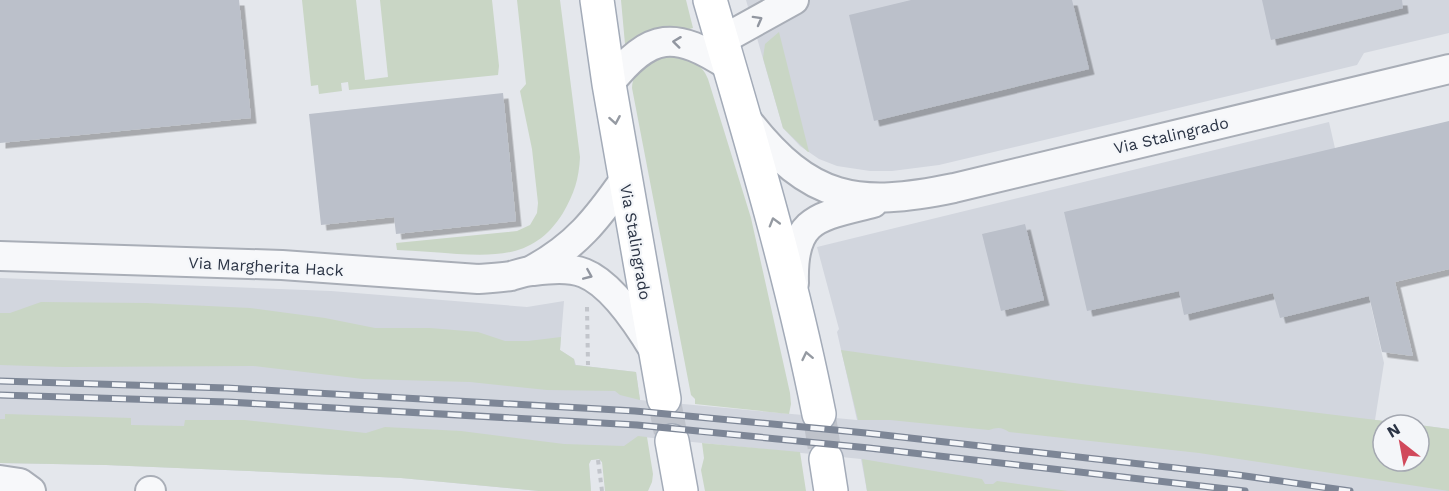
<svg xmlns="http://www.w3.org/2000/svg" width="1449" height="491" viewBox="0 0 1449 491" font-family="'Work Sans',sans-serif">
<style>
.built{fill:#d2d6de}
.grass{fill:#c9d6c5}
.building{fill:#bbc0ca;filter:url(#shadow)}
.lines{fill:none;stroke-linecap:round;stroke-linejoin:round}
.major-tunnel{stroke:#bfc3cb;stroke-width:33;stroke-dasharray:33 16;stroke-linecap:butt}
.minor-casing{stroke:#a9aeb7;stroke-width:32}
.major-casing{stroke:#a3abb8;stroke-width:36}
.path{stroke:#c2c5cb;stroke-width:4;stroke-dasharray:4.5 4.5;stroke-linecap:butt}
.minor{stroke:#f7f8fa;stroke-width:28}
.major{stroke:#fff;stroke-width:33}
.rail-casing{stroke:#7d8696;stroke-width:7}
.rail{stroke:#f4f6f9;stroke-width:4.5;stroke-dasharray:14;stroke-linecap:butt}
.oneway{stroke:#9196a0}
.oneway2{stroke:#959aa2}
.labels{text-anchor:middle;stroke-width:4.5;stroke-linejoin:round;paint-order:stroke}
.street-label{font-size:16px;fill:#2b3445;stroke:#f4f6f9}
</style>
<defs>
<filter id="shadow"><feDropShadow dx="5.5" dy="5.5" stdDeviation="0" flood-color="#0004"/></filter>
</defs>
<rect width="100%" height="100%" fill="#e4e7ec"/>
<g class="built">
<polygon points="746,0 1449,0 1449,33 1364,53 1357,65 1241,93 939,165 892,171 870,171 837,166 819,159 800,146 783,128"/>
<polygon points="1329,122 1384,363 1375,420 1417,425 1383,425 1383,461 1419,461 1419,425 1449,429 1449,491 867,491 861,459 643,437 602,462 600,459 591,460 589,464 591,491 539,491 401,478 249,471 106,465 0,463 0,278 331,291 527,307 564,301 560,350 574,359 576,365 636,372 640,400 857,420 837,332 839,329 817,247"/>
</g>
<g class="grass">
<polygon points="302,0 356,0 365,80 388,77 380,0 492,0 499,66 498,75 349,90 348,82 341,83 342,91 319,94 318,85 311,86"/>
<path d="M 517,0 L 560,0 L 580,157 C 579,179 574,194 563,213 C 536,256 502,256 457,254 C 437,252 417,251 397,250 L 396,243 L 517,231 L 530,225 L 537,213 L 538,203 L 532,149 L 520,91 L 526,84 Z"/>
<polygon points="621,0 686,0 693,28 628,46 625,44"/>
<polygon points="779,32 809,152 808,152 783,128 763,58 765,44"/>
<path d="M 675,53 C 689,60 702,63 708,79 L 751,218 L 790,393 L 791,404 L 789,414 L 695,404 L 695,399 L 691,395 L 632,88 C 633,65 656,57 675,53 Z"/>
<polygon points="41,302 146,303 250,308 325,318 375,328 430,328 478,332 505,341 528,341 561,337 560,350 574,359 575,365 636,372 640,400 620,395 615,391 547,390 470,382 363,379 253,366 63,367 0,365 0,313 10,313"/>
<path d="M 841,350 L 1081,384 L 1417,425 L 1383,425 L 1383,461 L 1419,461 L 1419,425 L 1449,429 L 1449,491 L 1199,453 L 1009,432 C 1002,427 997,427 989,430 L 890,420 L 858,420 Z"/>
<polygon points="5,414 131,418 131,425 184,426 185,420 245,420 366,433 385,427 461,431 564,444 624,446 638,436 647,437 653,474 652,482 648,491 605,491 602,462 599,459 591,460 589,464 591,491 539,491 401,478 249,471 106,465 0,463 0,419 5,419"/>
<polygon points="702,443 800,452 806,491 705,491 701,470 704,458"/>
<polygon points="862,459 982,479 985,484 993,484 997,481 1068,491 867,491"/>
</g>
<g class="building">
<polygon points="0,0 239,0 251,118 0,143"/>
<polygon points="911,0 1072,0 1089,69 874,121 849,15"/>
<polygon points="1262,0 1402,0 1403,8 1271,40"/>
<polygon points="503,93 516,221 396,234 394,217 321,225 309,114"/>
<polygon points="1449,121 1449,269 1395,282 1413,356 1382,352 1369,296 1280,318 1273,293 1184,315 1179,291 1087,311 1064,212"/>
<polygon points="1025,224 1044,300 1001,311 982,234"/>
</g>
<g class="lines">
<g class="major-tunnel">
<polyline points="664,399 672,441"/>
<polyline points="819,414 826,459"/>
</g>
<defs>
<g id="minor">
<polyline points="722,40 794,0"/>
<path d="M 609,84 C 651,31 675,31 729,66"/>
<path d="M 747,120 C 810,201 857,208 954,188 L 1449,69"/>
<path d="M 0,256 L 282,265 L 478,279 C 489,278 500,278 511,276 C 518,274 526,271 533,271 C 550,269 569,267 584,273 C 612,284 640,327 655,352"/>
<path d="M 532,270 C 576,246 597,219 625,179"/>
<path d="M 794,283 C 792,217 818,217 873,203"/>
<polyline points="0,480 20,483 31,491"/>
<polyline points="150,491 151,491"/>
</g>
<g id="major">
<polyline points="597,0 609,84 664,399"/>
<path d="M 710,0 C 750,137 791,273 819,414"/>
<polyline points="672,441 681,491"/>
<polyline points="826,459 831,491"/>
</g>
</defs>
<use href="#minor" class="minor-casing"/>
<use href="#major" class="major-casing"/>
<g class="path">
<polyline points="587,307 588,365"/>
<polyline points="598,460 602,491"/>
</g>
<use href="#minor" class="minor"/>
<use href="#major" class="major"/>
<defs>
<g id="rail">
<polyline points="0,381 227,388 635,411 866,433 1238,475 1350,491"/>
<polyline points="0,395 227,402 637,425 869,448 1245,491"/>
</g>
</defs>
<use href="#rail" class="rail-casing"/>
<use href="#rail" class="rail"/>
</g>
<defs><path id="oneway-chevron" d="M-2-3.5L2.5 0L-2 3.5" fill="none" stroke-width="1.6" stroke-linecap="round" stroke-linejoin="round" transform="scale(1.5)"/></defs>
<g class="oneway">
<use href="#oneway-chevron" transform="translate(758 20) rotate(-29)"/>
<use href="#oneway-chevron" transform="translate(677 42) rotate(-173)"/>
<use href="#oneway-chevron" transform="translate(588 275) rotate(23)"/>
</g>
<g class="oneway2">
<use href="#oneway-chevron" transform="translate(615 120) rotate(80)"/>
<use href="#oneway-chevron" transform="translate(774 222) rotate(-106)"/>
<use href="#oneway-chevron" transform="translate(807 356) rotate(-102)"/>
</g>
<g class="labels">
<g class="street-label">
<text transform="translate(1171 135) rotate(-13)" y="6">Via Stalingrado</text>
<text transform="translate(636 242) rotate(80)" y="6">Via Stalingrado</text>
<text transform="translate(266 266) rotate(3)" y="6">Via Margherita Hack</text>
</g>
</g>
<g transform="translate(1401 443) rotate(329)"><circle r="28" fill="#f4f6f9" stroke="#a4a8b1" stroke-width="1.5"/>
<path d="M0-4.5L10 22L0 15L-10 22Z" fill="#d1495b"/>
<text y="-9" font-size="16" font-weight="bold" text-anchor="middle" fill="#2b3445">N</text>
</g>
</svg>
